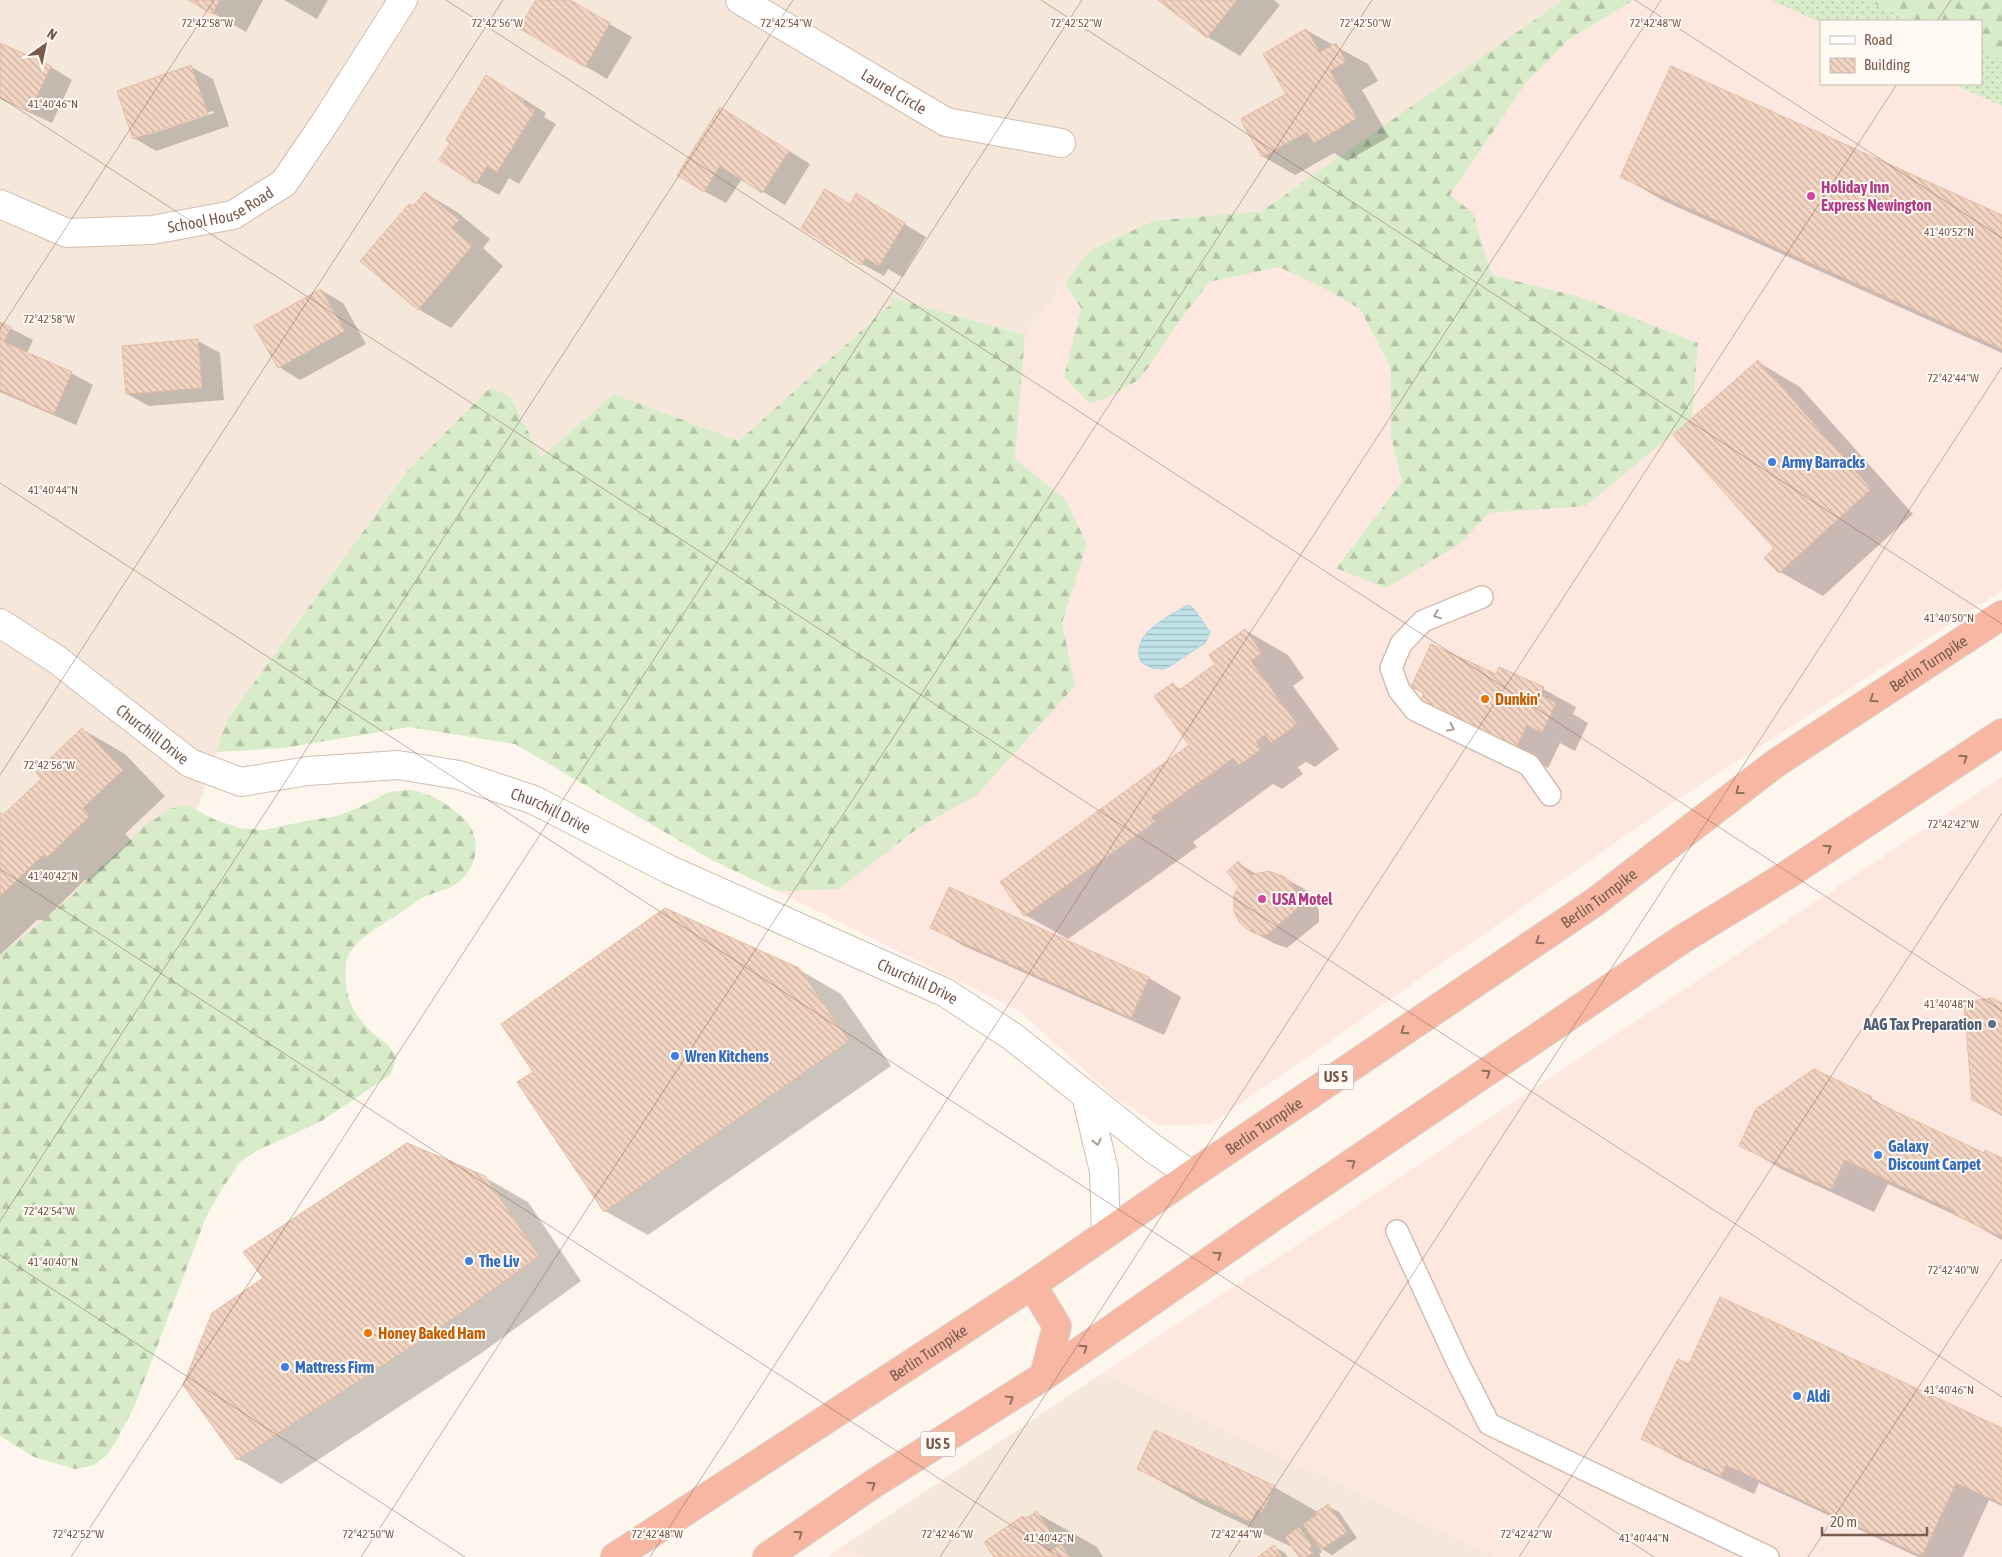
<svg xmlns="http://www.w3.org/2000/svg" width="2002" height="1557" viewBox="0 0 2002 1557" font-family="'Asap Condensed',sans-serif">
<style>
.residential{fill:#f5e8da}
.commercial{fill:#fde8e0}
.grass{fill:url(#grass-dots)}
.forest{fill:url(#forest-firs)}
.water{fill:url(#water-rules);stroke:#a5d3da}
.shadow{fill:#0003;fill-rule:evenodd}
.building{fill:url(#building-back-hatch);stroke:#e6bba3}
.lines{fill:none;stroke-linecap:round;stroke-linejoin:round}
.lane-casing{stroke:#d1beb0;stroke-width:24}
.street-casing{stroke:#d1beb0;stroke-width:30}
.highway-casing{stroke:#dad1cd;stroke-width:30}
.lane{stroke:#fff;stroke-width:21}
.street{stroke:#fff;stroke-width:28}
.highway{stroke:#f7b7a3;stroke-width:28}
.oneway{stroke:#af9d94}
.oneway2{stroke:#936e5e}
.ticks{fill:none;stroke:#7a5c4d;stroke-width:1;stroke-opacity:0.45}
.hotel-dot{fill:#d1479c;stroke:#fffaf3;stroke-width:2}
.shop-dot{fill:#3f7fe0;stroke:#fffaf3;stroke-width:2}
.food-dot{fill:#e8710a;stroke:#fffaf3;stroke-width:2}
.service-dot{fill:#5c6f8a;stroke:#fffaf3;stroke-width:2}
.labels{text-anchor:middle;stroke-width:4;stroke-linejoin:round;paint-order:stroke}
.shield{fill:#fffaf3;stroke:#a28b7f;stroke-width:1}
.shield-label{font-size:15px;font-weight:bold;fill:#7a5c4d}
.street-label{font-size:16px;fill:#7a5c4d;stroke:#fffaf3}
.hotel-label{font-size:16px;font-weight:bold;fill:#b23c85;stroke:#fffaf3;text-anchor:start}
.shop-label{font-size:16px;font-weight:bold;fill:#366cbe;stroke:#fffaf3;text-anchor:start}
.food-label{font-size:16px;font-weight:bold;fill:#c56008;stroke:#fffaf3;text-anchor:start}
.service-label{font-size:16px;font-weight:bold;fill:#4e5e75;stroke:#fffaf3;text-anchor:end}
.ticks-label{font-size:12px;text-anchor:middle;fill:#7a5c4d;stroke:#fffaf3;stroke-width:4;stroke-linejoin:round;paint-order:stroke}
</style>
<defs>
<pattern id="grass-dots" width="8" height="8" patternUnits="userSpaceOnUse" patternTransform="scale(1.25)"><rect width="8" height="8" fill="#d8ecc9"/><path d="M2 2h.1M6 6h.1" fill="none" stroke="#b4c2a5" stroke-width="1.8" stroke-linecap="round"/></pattern>
<pattern id="forest-firs" width="22" height="20" patternUnits="userSpaceOnUse" patternTransform="scale(1.25)"><rect width="22" height="20" fill="#d8ecc9"/><path d="M5 1l3.5 6h-7zM16 11l3.5 6h-7z" fill="#b4c2a5"/></pattern>
<pattern id="water-rules" width="6" height="5" patternUnits="userSpaceOnUse" patternTransform="scale(1.25)"><rect width="6" height="5" fill="#bfe3e8"/><path d="M0 2.5h6" fill="none" stroke="#a0bbbe"/></pattern>
<pattern id="building-back-hatch" width="6" height="6" patternUnits="userSpaceOnUse" patternTransform="scale(1.25)"><rect width="6" height="6" fill="#f3d5c3"/><path d="M-1 5l2 2M0 0l6 6M5-1l2 2" fill="none" stroke="#cab0a1"/></pattern>
</defs>
<rect width="100%" height="100%" fill="#fdf6ec"/>
<g class="residential">
<polygon points="0,0 1563,0 1262,211 1153,221 1090,251 1025,335 890,297 892,303 739,441 614,394 541,457 511,398 407,471 227,720 197,811 0,991"/>
<polygon points="1103,1373 1495,1557 863,1557 842,1547"/>
</g>
<g class="commercial">
<polygon points="1634,0 1866,0 1914,21 1821,21 1821,84 1981,84 1981,50 2002,60 2002,591 1681,797 1211,1124 1159,1126 1113,1096 1019,1011 777,891 839,889 918,828 976,796 1075,686 1062,623 1087,544 1065,499 1015,459 1025,335 1065,284 1081,308 1064,377 1178,323 1209,282 1279,267 1327,289 1360,309 1391,368 1391,437 1402,482 1336,567 1461,543 1489,513 1586,505 1698,343 1577,296 1492,275 1473,213 1450,195 1526,83 1568,40"/>
<polygon points="2002,777 2002,1557 1495,1557 1103,1373 1718,967"/>
<polygon points="842,1547 863,1557 828,1557"/>
</g>
<g class="grass">
<polygon points="1771,0 1866,0 1914,21 1821,21 1821,23"/>
<polygon points="1981,50 2002,60 2002,106 1953,84 1981,84"/>
</g>
<g class="forest">
<polygon points="1563,0 1634,0 1568,40 1526,83 1450,195 1473,213 1492,275 1577,296 1698,343 1692,418 1586,506 1489,513 1461,543 1386,588 1336,568 1402,482 1391,437 1391,368 1360,309 1326,289 1279,267 1209,282 1178,323 1140,379 1105,399 1089,403 1064,377 1081,308 1065,284 1089,251 1153,221 1262,211"/>
<polygon points="1866,0 2002,0 2002,60 1981,50 1981,21 1914,21"/>
<polygon points="890,297 1025,335 1015,459 1065,499 1087,544 1062,623 1075,686 976,796 918,828 839,889 777,891 712,860 515,744 409,727 284,748 216,752 227,720 407,471 491,387 511,398 541,457 614,394 739,441 892,303"/>
<path d="M 409,790 C 431,792 449,805 465,820 C 482,837 478,866 460,881 C 450,890 434,892 422,898 C 415,902 409,907 403,911 C 386,923 348,941 346,964 C 343,996 352,1014 375,1035 C 383,1041 391,1047 396,1056 L 395,1063 L 390,1075 L 320,1122 L 256,1151 L 240,1162 L 222,1189 L 206,1217 L 135,1405 L 115,1443 L 106,1456 L 94,1465 L 75,1469 L 34,1457 L 0,1436 L 0,956 L 70,898 L 96,871 L 124,847 L 143,827 L 170,809 L 183,805 L 189,806 L 213,819 L 239,828 L 264,830 L 301,822 L 337,816 L 358,808 L 389,792 Z"/>
</g>
<path class="water" d="M 1188,605 L 1194,609 L 1210,632 L 1205,643 L 1170,666 L 1164,669 L 1152,668 L 1141,662 C 1129,634 1168,617 1188,605 Z"/>
<g class="shadow">
<polygon points="190,0 263,0 246,32"/>
<polygon points="284,0 328,0 317,19"/>
<polygon points="537,0 568,0 632,37 607,79 585,66"/>
<polygon points="1160,0 1274,0 1280,5 1240,56 1208,37"/>
<polygon points="1306,30 1368,64 1378,81 1362,90 1389,137 1347,161 1334,153 1295,175 1262,156 1287,94"/>
<polygon points="0,44 51,67 72,80 52,123 0,99"/>
<path d="M 191,67 L 213,79 L 229,126 L 156,151 L 134,138 ZM 213,111 L 214,113 L 148,135 L 148,132 Z"/>
<polygon points="508,89 546,113 544,117 556,124 519,184 509,178 499,195 477,183"/>
<polygon points="742,122 810,164 785,205 742,179 726,203 704,191"/>
<polygon points="1621,176 2002,216 2002,353 1664,201"/>
<polygon points="425,193 457,212 490,239 483,248 503,266 451,328 418,309 414,206"/>
<polygon points="850,205 878,208 926,237 902,277 888,269 884,276 862,264"/>
<polygon points="321,290 343,303 366,344 300,380 279,367"/>
<polygon points="0,323 33,340 27,353 71,373 93,385 76,425 0,392"/>
<polygon points="198,341 220,353 224,400 149,406 127,394"/>
<polygon points="1758,362 1800,387 1913,514 1823,596 1780,572"/>
<polygon points="1245,630 1288,655 1304,678 1293,686 1339,749 1315,767 1306,762 1298,767 1303,774 1282,789 1273,784 1193,842 1197,847 1068,939 1025,915 1191,745 1173,685 1182,690 1217,664"/>
<polygon points="1500,668 1543,689 1576,707 1573,714 1588,723 1575,751 1560,743 1548,768 1498,745 1413,687 1497,675"/>
<polygon points="82,729 125,754 165,796 125,834 132,841 89,882 86,879 44,920 37,920 0,955 0,813 5,815 43,779"/>
<polygon points="1238,863 1258,875 1283,877 1306,890 1315,899 1319,912 1319,922 1287,948 1273,943 1250,930 1240,886"/>
<polygon points="949,888 1149,978 1181,997 1164,1035 964,946 932,927"/>
<polygon points="798,969 841,994 891,1066 648,1235 605,1211"/>
<polygon points="2002,1005 2002,1116 1973,1099"/>
<polygon points="1871,1098 1902,1116 1984,1155 2002,1159 2002,1240 1968,1221 1888,1184 1874,1212 1783,1170 1741,1145"/>
<polygon points="484,1177 528,1202 581,1281 480,1354 281,1484 238,1459"/>
<polygon points="1690,1366 2002,1430 2002,1506 1989,1500 1963,1557 1918,1557 1759,1483 1754,1494 1676,1457 1643,1438"/>
<polygon points="1139,1469 1274,1487 1318,1512 1328,1506 1339,1512 1357,1538 1332,1555 1319,1547 1322,1552 1319,1554 1321,1557 1300,1557 1294,1548 1199,1503"/>
<polygon points="1037,1513 1097,1547 1103,1557 996,1557 1023,1517 1026,1519"/>
<polygon points="1274,1547 1285,1553 1288,1557 1259,1557"/>
</g>
<g class="building">
<polygon points="188,0 220,0 212,14"/>
<polygon points="536,0 570,0 610,23 585,67 519,28"/>
<polygon points="1158,0 1237,0 1207,38"/>
<polygon points="1306,29 1320,52 1336,43 1346,62 1330,71 1357,118 1314,143 1307,132 1262,157 1241,121 1242,118 1286,94 1263,54"/>
<polygon points="0,43 51,66 30,112 0,98"/>
<polygon points="191,65 208,114 133,139 117,91"/>
<polygon points="1671,66 2002,215 2002,349 1620,177"/>
<polygon points="486,75 524,100 523,103 535,111 497,172 487,166 476,184 439,160 450,143 446,140"/>
<polygon points="720,107 789,151 762,193 720,166 704,192 677,175"/>
<polygon points="825,189 850,204 856,193 905,223 879,266 866,258 861,265 801,228"/>
<polygon points="425,192 459,220 451,228 472,246 418,310 360,261 408,205 414,205"/>
<polygon points="321,289 345,331 278,368 254,326"/>
<polygon points="0,322 11,327 4,342 72,372 54,414 0,390"/>
<polygon points="198,339 202,388 126,394 122,346"/>
<polygon points="1758,360 1871,489 1779,573 1764,558 1774,548 1673,435"/>
<polygon points="1245,629 1262,653 1251,661 1297,724 1271,743 1265,735 1256,742 1261,749 1239,765 1233,758 1151,817 1155,822 1024,916 1000,882 1189,745 1154,696 1173,683 1178,691 1215,664 1209,655"/>
<polygon points="1431,644 1496,674 1499,667 1544,687 1540,695 1556,703 1542,733 1527,725 1515,750 1419,704 1424,693 1411,687"/>
<polygon points="82,728 123,770 83,808 90,816 46,858 43,855 0,896 0,812 3,815 41,779 36,772"/>
<polygon points="1238,861 1251,875 1268,871 1283,876 1289,880 1296,891 1297,909 1265,936 1254,933 1244,927 1240,923 1234,911 1234,894 1239,887 1227,872"/>
<polygon points="949,887 1149,977 1131,1018 930,928"/>
<polygon points="665,908 799,968 849,1041 604,1212 517,1082 533,1072 501,1024"/>
<polygon points="1992,998 2002,1003 2002,1114 1972,1100 1964,1002"/>
<polygon points="1814,1069 1872,1097 1871,1100 1984,1153 1985,1150 2002,1158 2002,1237 1953,1214 1954,1211 1845,1160 1831,1189 1739,1146 1756,1109"/>
<polygon points="407,1143 485,1176 539,1256 437,1330 237,1460 183,1385 212,1313 263,1278 243,1252"/>
<polygon points="1720,1297 2002,1428 2002,1504 1956,1483 1922,1556 1726,1465 1721,1476 1641,1439 1678,1359 1689,1364"/>
<polygon points="1155,1430 1275,1486 1262,1512 1257,1509 1251,1522 1137,1469"/>
<polygon points="1328,1504 1347,1532 1321,1550 1303,1524 1317,1515 1315,1513"/>
<polygon points="1037,1511 1050,1532 1040,1539 1049,1552 1061,1544 1070,1557 994,1557 984,1542 1023,1516 1025,1519"/>
<polygon points="1299,1527 1312,1546 1309,1548 1313,1553 1306,1557 1299,1557 1285,1537"/>
<polygon points="1274,1545 1282,1557 1257,1557"/>
</g>
<g class="lines">
<defs>
<g id="lane">
<polyline points="1482,597 1423,621 1401,644 1391,668 1399,690 1415,710 1529,765 1550,795"/>
<polyline points="1397,1231 1457,1361 1489,1424 1768,1557"/>
</g>
<g id="street">
<path id="s1" d="M 740,0 L 946,122 L 1061,143"/>
<path id="s2" d="M 0,204 L 67,233 L 152,230 L 233,215 L 284,183 L 326,121 L 403,0"/>
<path id="s3" d="M 0,623 L 56,659 L 190,763 L 241,782 L 308,771 L 398,765 L 459,775 L 534,800 L 670,870 L 946,993 L 1013,1037 L 1151,1147 L 1191,1175"/>
<polyline points="1086,1095 1104,1171 1106,1234"/>
</g>
<g id="highway">
<polyline points="1032,1285 1057,1326 1044,1376"/>
<path id="s4" d="M 615,1557 L 1032,1285 L 1191,1175 L 1595,902 L 1776,763 L 2002,615"/>
<polyline points="767,1557 873,1484 1044,1376 1289,1206 1681,940 1787,875 2002,733"/>
</g>
</defs>
<use href="#lane" class="lane-casing"/>
<use href="#street" class="street-casing"/>
<use href="#highway" class="highway-casing"/>
<use href="#lane" class="lane"/>
<use href="#street" class="street"/>
<use href="#highway" class="highway"/>
</g>
<defs><path id="oneway-chevron" d="M-2-3.5L2.5 0L-2 3.5" fill="none" stroke-width="1.6" stroke-linecap="round" stroke-linejoin="round" transform="scale(1.25)"/></defs>
<g class="oneway">
<use href="#oneway-chevron" transform="translate(1437 615) rotate(158)"/>
<use href="#oneway-chevron" transform="translate(1451 728) rotate(26)"/>
<use href="#oneway-chevron" transform="translate(1097 1142) rotate(77)"/>
</g>
<g class="oneway2">
<use href="#oneway-chevron" transform="translate(1873 699) rotate(147)"/>
<use href="#oneway-chevron" transform="translate(1964 758) rotate(-34)"/>
<use href="#oneway-chevron" transform="translate(1739 791) rotate(142)"/>
<use href="#oneway-chevron" transform="translate(1828 848) rotate(-33)"/>
<use href="#oneway-chevron" transform="translate(1539 941) rotate(146)"/>
<use href="#oneway-chevron" transform="translate(1404 1031) rotate(146)"/>
<use href="#oneway-chevron" transform="translate(1487 1073) rotate(-34)"/>
<use href="#oneway-chevron" transform="translate(1352 1163) rotate(-34)"/>
<use href="#oneway-chevron" transform="translate(1218 1255) rotate(-35)"/>
<use href="#oneway-chevron" transform="translate(1084 1348) rotate(-35)"/>
<use href="#oneway-chevron" transform="translate(1010 1399) rotate(-32)"/>
<use href="#oneway-chevron" transform="translate(872 1485) rotate(-33)"/>
<use href="#oneway-chevron" transform="translate(799 1534) rotate(-36)"/>
</g>
<path class="ticks" d="M 446,0 L 2002,1011M 1041,0 L 2002,624M 1635,0 L 2002,238M 1937,21 L 1951,0M 0,97 L 2002,1397M 0,329 L 214,0M 0,483 L 1654,1557M 0,775 L 503,0M 0,869 L 1060,1557M 0,1221 L 793,0M 0,1255 L 465,1557M 71,1557 L 1082,0M 361,1557 L 1372,0M 650,1557 L 1661,0M 940,1557 L 1897,84M 1229,1557 L 2002,367M 1519,1557 L 2002,813M 1808,1557 L 2002,1259"/>
<g class="hotel-dot">
<circle cx="1811" cy="196" r="5"/>
<circle cx="1262" cy="899" r="5"/>
</g>
<g class="shop-dot">
<circle cx="1772" cy="462" r="5"/>
<circle cx="675" cy="1056" r="5"/>
<circle cx="1878" cy="1155" r="5"/>
<circle cx="469" cy="1261" r="5"/>
<circle cx="285" cy="1367" r="5"/>
<circle cx="1797" cy="1396" r="5"/>
</g>
<g class="food-dot">
<circle cx="1485" cy="699" r="5"/>
<circle cx="368" cy="1333" r="5"/>
</g>
<circle class="service-dot" cx="1992" cy="1024" r="5"/>
<g class="labels">
<g class="shield">
<rect x="1318.5" y="1064.5" width="35" height="25" rx="4"/>
<rect x="920.5" y="1431.5" width="35" height="25" rx="4"/>
</g>
<g class="shield-label">
<text x="1336" y="1082">US 5</text>
<text x="938" y="1449">US 5</text>
</g>
<g class="street-label">
<text dy="6" stroke="none"><textPath href="#s1" startOffset="179">Laurel Circle</textPath></text>
<text dy="6" stroke="none"><textPath href="#s2" startOffset="230">School House Road</textPath></text>
<text dy="6" stroke="none"><textPath href="#s4" startOffset="1589">Berlin Turnpike</textPath></text>
<text dy="6" stroke="none"><textPath href="#s3" startOffset="189">Churchill Drive</textPath></text>
<text dy="6" stroke="none"><textPath href="#s3" startOffset="609">Churchill Drive</textPath></text>
<text dy="6" stroke="none"><textPath href="#s4" startOffset="1184">Berlin Turnpike</textPath></text>
<text dy="6" stroke="none"><textPath href="#s3" startOffset="1014">Churchill Drive</textPath></text>
<text dy="6" stroke="none"><textPath href="#s4" startOffset="779">Berlin Turnpike</textPath></text>
<text dy="6" stroke="none"><textPath href="#s4" startOffset="374">Berlin Turnpike</textPath></text>
</g>
<g class="hotel-label">
<text x="1821" y="193">Holiday Inn<tspan x="1821" dy="18">Express Newington</tspan></text>
<text x="1272" y="905">USA Motel</text>
</g>
<g class="shop-label">
<text x="1782" y="468">Army Barracks</text>
<text x="685" y="1062">Wren Kitchens</text>
<text x="1888" y="1152">Galaxy<tspan x="1888" dy="18">Discount Carpet</tspan></text>
<text x="479" y="1267">The Liv</text>
<text x="295" y="1373">Mattress Firm</text>
<text x="1807" y="1402">Aldi</text>
</g>
<g class="food-label">
<text x="1495" y="705">Dunkin'</text>
<text x="378" y="1339">Honey Baked Ham</text>
</g>
<g class="service-label">
<text x="1982" y="1030">AAG Tax Preparation</text>
</g>
</g>
<g class="ticks-label">
<text x="207" y="27">72°42'58"W</text>
<text x="497" y="27">72°42'56"W</text>
<text x="786" y="27">72°42'54"W</text>
<text x="1076" y="27">72°42'52"W</text>
<text x="1365" y="27">72°42'50"W</text>
<text x="1655" y="27">72°42'48"W</text>
<text x="53" y="108">41°40'46"N</text>
<text x="1949" y="236">41°40'52"N</text>
<text x="49" y="323">72°42'58"W</text>
<text x="1953" y="382">72°42'44"W</text>
<text x="53" y="494">41°40'44"N</text>
<text x="1949" y="622">41°40'50"N</text>
<text x="49" y="769">72°42'56"W</text>
<text x="1953" y="828">72°42'42"W</text>
<text x="53" y="880">41°40'42"N</text>
<text x="1949" y="1008">41°40'48"N</text>
<text x="49" y="1215">72°42'54"W</text>
<text x="53" y="1266">41°40'40"N</text>
<text x="1953" y="1274">72°42'40"W</text>
<text x="1949" y="1394">41°40'46"N</text>
<text x="78" y="1538">72°42'52"W</text>
<text x="368" y="1538">72°42'50"W</text>
<text x="657" y="1538">72°42'48"W</text>
<text x="947" y="1538">72°42'46"W</text>
<text x="1236" y="1538">72°42'44"W</text>
<text x="1526" y="1538">72°42'42"W</text>
<text x="1049" y="1542">41°40'42"N</text>
<text x="1644" y="1542">41°40'44"N</text>
</g>
<rect x="1820" y="20" width="162" height="65" fill="#fffaf3" stroke="#cabbb1"/>
<rect x="1830" y="36" width="25" height="8" fill="#ffffff" stroke="#cabbb1"/>
<text x="1864" y="45" font-size="15" fill="#7a5c4d">Road</text>
<rect x="1830" y="58" width="25" height="15" fill="url(#building-back-hatch)" stroke="#cabbb1"/>
<text x="1864" y="70" font-size="15" fill="#7a5c4d">Building</text>
<g transform="translate(45 45) rotate(33)" stroke="#fffaf3" stroke-width="4" paint-order="stroke">
<path d="M0-4L9 19L0 12L-9 19Z" fill="#7a5c4d"/>
<text y="-8" font-size="14" font-weight="bold" text-anchor="middle" fill="#7a5c4d">N</text>
</g>
<path d="M1822 1527v8h105v-8" fill="none" stroke="#7a5c4d" stroke-width="2.5"/>
<text x="1830" y="1527" font-size="15" fill="#7a5c4d" stroke="#fffaf3" stroke-width="4" paint-order="stroke">20 m</text>
</svg>
